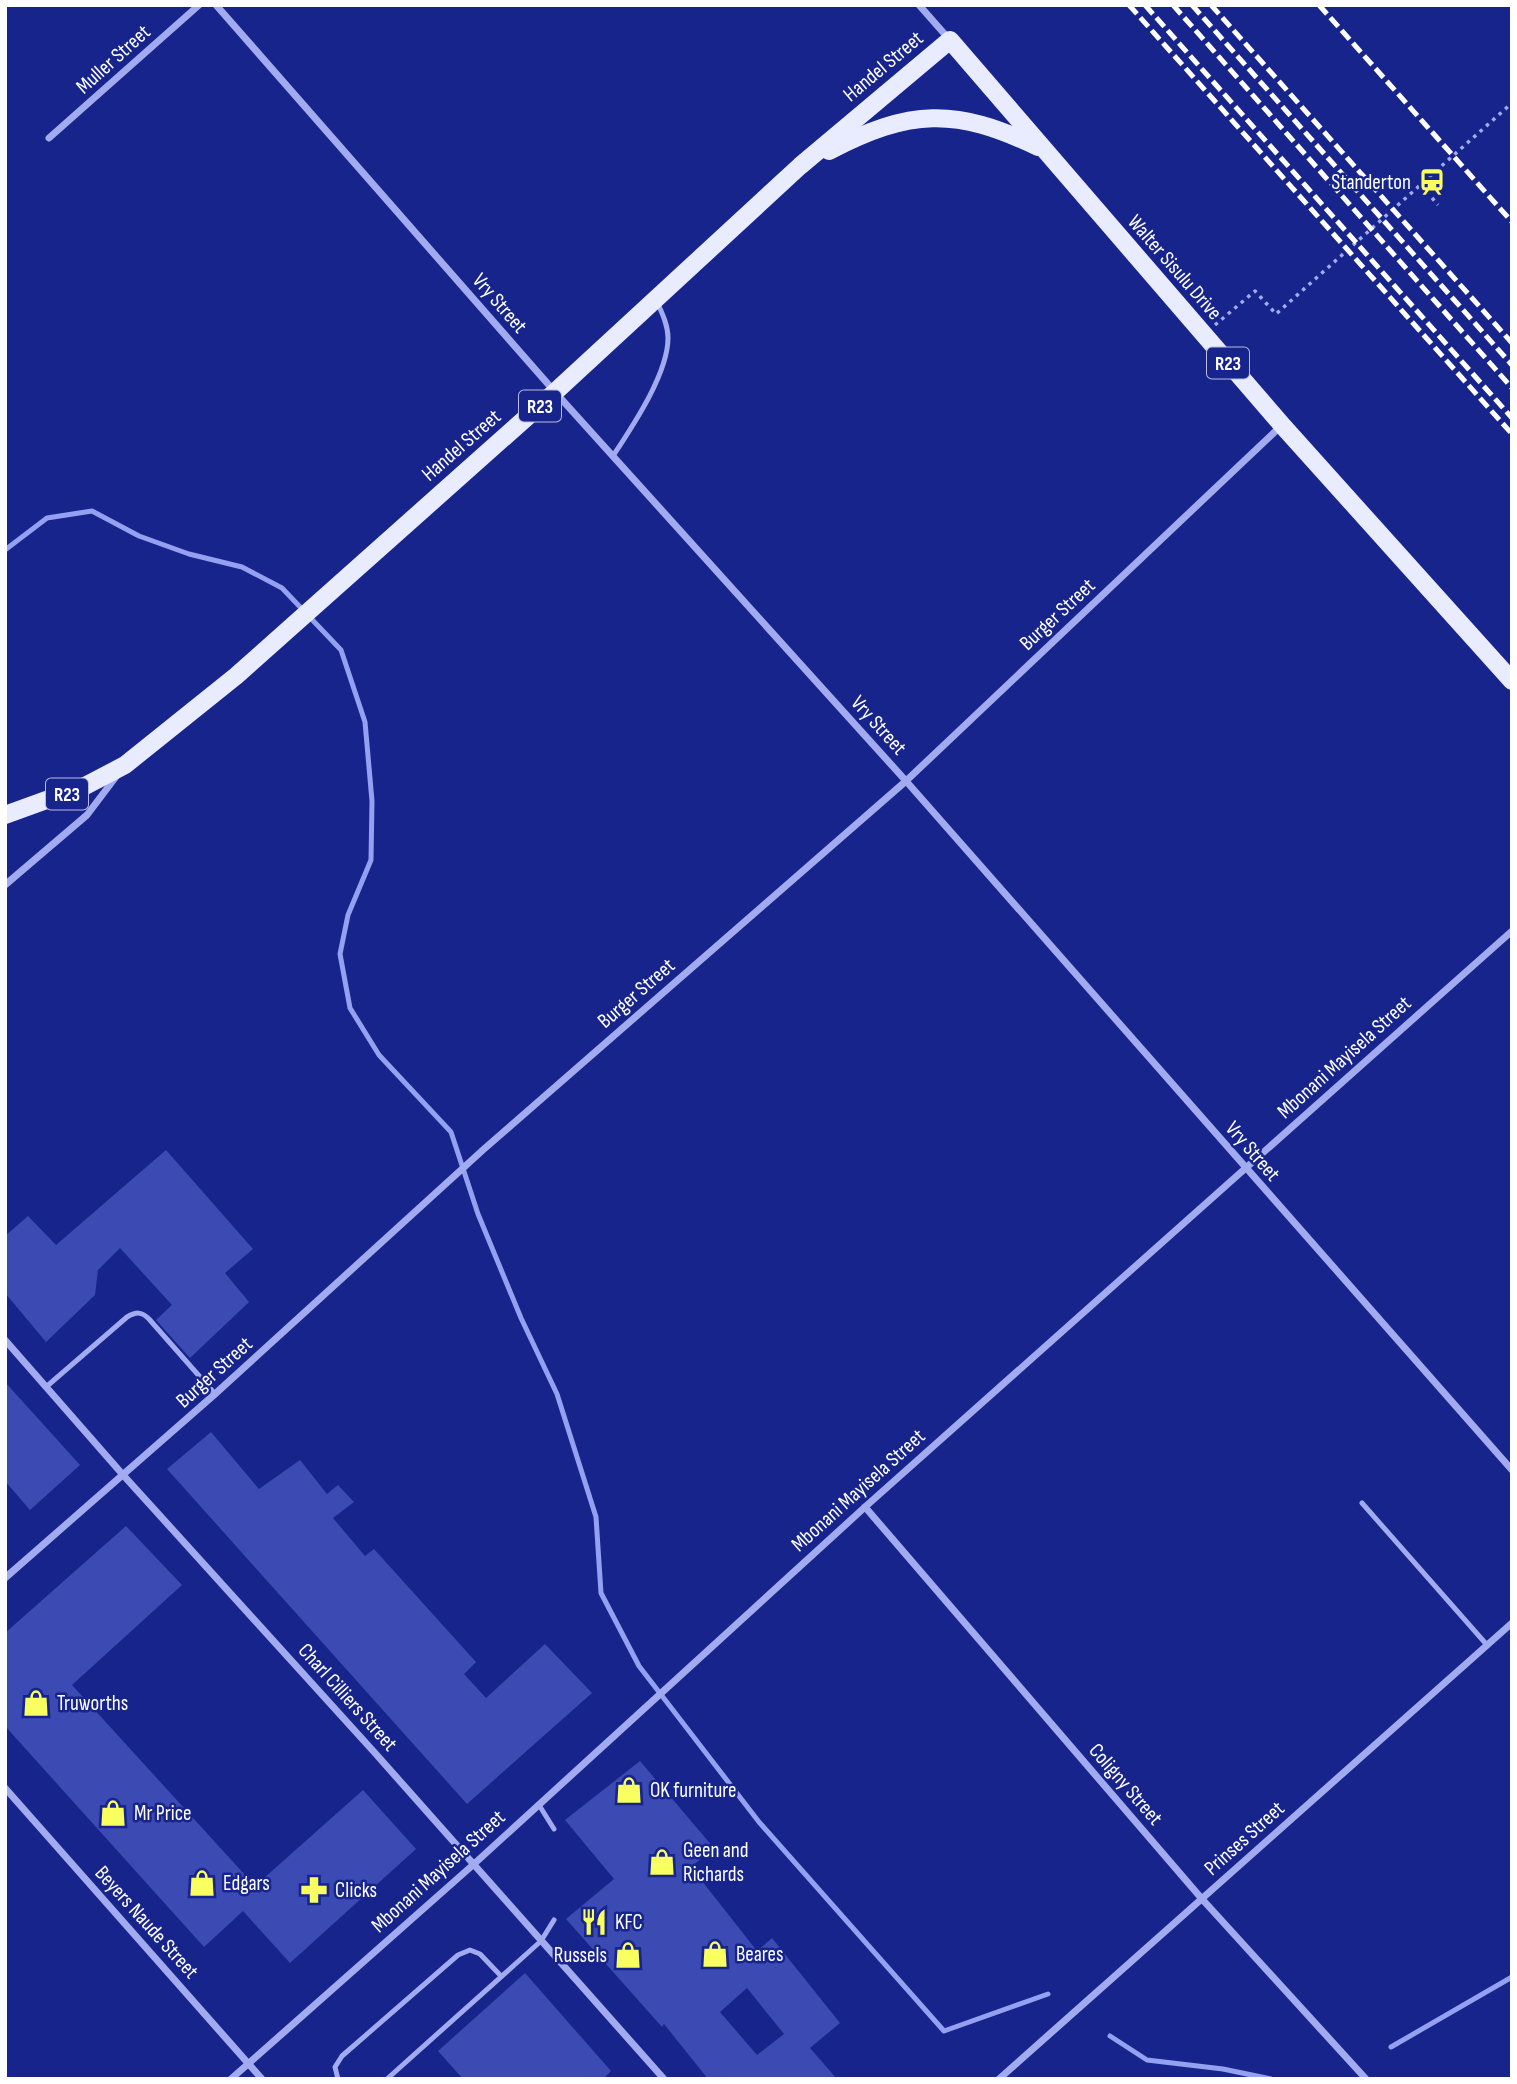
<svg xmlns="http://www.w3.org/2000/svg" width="1517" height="2084" viewBox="0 0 1517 2084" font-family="'Sofia Sans Condensed',sans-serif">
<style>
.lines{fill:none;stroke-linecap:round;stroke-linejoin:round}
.stream{stroke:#94a1f1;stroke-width:5}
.building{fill:#3c4ab3;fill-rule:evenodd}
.path{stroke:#a2abef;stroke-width:3.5;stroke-dasharray:3.5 5;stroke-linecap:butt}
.lane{stroke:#a2abef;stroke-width:5}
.street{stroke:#a2abef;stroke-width:7}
.primary{stroke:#e9ebff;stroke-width:18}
.rail{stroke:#fff;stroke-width:5;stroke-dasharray:12 5;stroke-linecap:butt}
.labels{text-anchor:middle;stroke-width:5;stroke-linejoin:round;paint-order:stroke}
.shield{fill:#17248c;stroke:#b9bddc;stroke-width:2}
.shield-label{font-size:19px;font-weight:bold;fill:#fff}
.street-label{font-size:21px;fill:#fff;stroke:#17248c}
.poi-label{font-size:21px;fill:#fff;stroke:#17248c;text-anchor:start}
</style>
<rect width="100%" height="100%" fill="#17248c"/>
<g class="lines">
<g class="stream">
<polyline points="5,550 47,518 92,511 139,536 189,554 242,567 282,588 341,650 365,722 372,801 371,860 348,915 340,954 350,1008 379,1055 451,1132 478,1214 521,1318 557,1394 596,1517 601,1593 639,1666 759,1822 944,2031 1048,1994"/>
<polyline points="1110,2036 1147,2060 1223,2069 1271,2079"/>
<polyline points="1391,2047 1512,1977"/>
</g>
</g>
<g class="building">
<polygon points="166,1150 253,1249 225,1273 249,1302 190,1358 156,1320 172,1305 120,1248 98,1270 95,1295 46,1342 5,1293 5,1236 28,1216 56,1245"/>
<polygon points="5,1382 80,1465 30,1510 5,1481"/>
<polygon points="211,1432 259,1489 300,1460 327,1494 338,1485 354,1502 333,1518 365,1556 374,1549 476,1662 464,1674 486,1698 545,1644 592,1693 467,1804 167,1469"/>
<polygon points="126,1526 182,1585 72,1685 255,1886 363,1790 416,1849 290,1963 243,1911 204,1947 5,1726 5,1633"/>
<path d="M 640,1761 L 714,1848 L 691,1867 L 757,1951 L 772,1938 L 840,2023 L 810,2048 L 837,2079 L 708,2079 L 664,2024 L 662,2027 L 566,1919 L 614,1879 L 565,1820 ZM 747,1988 L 784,2034 L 757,2055 L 720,2012 Z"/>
<polygon points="525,1973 611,2071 603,2079 463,2079 438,2051"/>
</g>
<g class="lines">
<g class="path">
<polyline points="1421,185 1438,205"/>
<polyline points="1215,325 1255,291 1276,314 1512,103"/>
</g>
<g class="lane">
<path d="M 613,456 C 632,427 668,374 668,338 C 668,325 662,313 657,302"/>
<path d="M 46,1387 L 127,1317 C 136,1312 141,1311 149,1319 L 215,1394"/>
<polyline points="1362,1503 1487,1645"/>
<polyline points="539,1805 554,1829"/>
<polyline points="338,2079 335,2067 342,2056 458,1955 470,1950 480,1954 501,1976"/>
<polyline points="387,2079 541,1941 554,1920"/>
</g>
<g class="street">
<polyline points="216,5 555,392 906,781 1512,1470"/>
<polyline points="919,5 949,39"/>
<polyline points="49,138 199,5"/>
<polyline points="5,885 87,815 118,774"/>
<polyline points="5,1340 124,1476 375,1753 664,2079"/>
<polyline points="865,1507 1202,1899 1366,2079"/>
<polyline points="5,1578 215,1394 484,1149 906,781 1282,425"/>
<polyline points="5,1788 262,2079"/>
<polyline points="231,2079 474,1864 865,1507 1512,931"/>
<polyline points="999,2079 1512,1623"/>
</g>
<g class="primary">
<path d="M 829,151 C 910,109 955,107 1038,147"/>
<polyline points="5,815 85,786 125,765 236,676 555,392 800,166 950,40 1282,425 1512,681"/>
</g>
<g class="rail">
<polyline points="1129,5 1512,434"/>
<polyline points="1145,5 1512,418"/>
<polyline points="1173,5 1512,388"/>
<polyline points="1192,5 1512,365"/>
<polyline points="1211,5 1512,343"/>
<polyline points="1319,5 1512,222"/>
</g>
</g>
<defs>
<symbol id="station-bare" viewBox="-9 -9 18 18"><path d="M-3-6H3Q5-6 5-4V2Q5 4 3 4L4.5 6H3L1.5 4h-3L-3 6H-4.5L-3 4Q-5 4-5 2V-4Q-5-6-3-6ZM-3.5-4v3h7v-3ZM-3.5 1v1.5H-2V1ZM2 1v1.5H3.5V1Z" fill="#f9ff5f" stroke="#17248c" stroke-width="2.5" paint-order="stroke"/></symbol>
<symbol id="shop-bare" viewBox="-9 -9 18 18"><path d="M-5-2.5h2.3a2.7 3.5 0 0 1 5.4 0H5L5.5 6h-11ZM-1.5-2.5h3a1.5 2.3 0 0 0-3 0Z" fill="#f9ff5f" stroke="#17248c" stroke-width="2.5" paint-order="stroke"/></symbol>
<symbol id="pharmacy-bare" viewBox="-9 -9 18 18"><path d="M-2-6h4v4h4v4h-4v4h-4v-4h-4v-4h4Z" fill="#f9ff5f" stroke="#17248c" stroke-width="2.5" paint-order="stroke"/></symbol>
<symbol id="restaurant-bare" viewBox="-9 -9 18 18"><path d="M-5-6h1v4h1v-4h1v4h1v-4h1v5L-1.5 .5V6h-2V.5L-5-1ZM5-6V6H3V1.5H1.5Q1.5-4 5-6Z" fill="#f9ff5f" stroke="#17248c" stroke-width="2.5" paint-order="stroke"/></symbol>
</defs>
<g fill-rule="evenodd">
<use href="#station-bare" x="1413" y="163" width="38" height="38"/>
<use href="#shop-bare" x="17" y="1684" width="38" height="38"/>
<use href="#shop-bare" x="610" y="1771" width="38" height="38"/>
<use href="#shop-bare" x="94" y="1794" width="38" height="38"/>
<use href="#shop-bare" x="643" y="1843" width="38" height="38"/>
<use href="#shop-bare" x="183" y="1864" width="38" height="38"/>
<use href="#pharmacy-bare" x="295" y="1871" width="38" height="38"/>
<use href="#restaurant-bare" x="575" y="1903" width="38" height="38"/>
<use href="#shop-bare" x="696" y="1935" width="38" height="38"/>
<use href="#shop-bare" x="609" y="1936" width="38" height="38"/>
</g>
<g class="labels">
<g class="shield">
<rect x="1207" y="347.5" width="42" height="31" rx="5"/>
<rect x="519" y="390.5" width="42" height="31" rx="5"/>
<rect x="46" y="778.5" width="42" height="31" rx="5"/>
</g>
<g class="shield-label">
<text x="1228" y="370">R23</text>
<text x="540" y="413">R23</text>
<text x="67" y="801">R23</text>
</g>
<g class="street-label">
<text transform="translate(113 59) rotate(-42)" y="7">Muller Street</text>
<text transform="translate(883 66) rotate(-40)" y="7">Handel Street</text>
<text transform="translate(1175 267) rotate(49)" y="7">Walter Sisulu Drive</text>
<text transform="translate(500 303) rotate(49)" y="7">Vry Street</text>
<text transform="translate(461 445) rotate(-41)" y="7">Handel Street</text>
<text transform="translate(1057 614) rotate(-43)" y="7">Burger Street</text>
<text transform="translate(879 725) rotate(48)" y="7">Vry Street</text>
<text transform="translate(636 993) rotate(-41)" y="7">Burger Street</text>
<text transform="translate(1344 1057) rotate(-42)" y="7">Mbonani Mayisela Street</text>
<text transform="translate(1253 1151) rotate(49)" y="7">Vry Street</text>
<text transform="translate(214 1372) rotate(-42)" y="7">Burger Street</text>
<text transform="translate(858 1490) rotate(-42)" y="7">Mbonani Mayisela Street</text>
<text transform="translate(348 1697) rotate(48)" y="7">Charl Cilliers Street</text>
<text transform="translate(1126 1784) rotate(49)" y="7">Coligny Street</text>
<text transform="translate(1244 1838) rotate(-42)" y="7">Prinses Street</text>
<text transform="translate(438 1871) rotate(-42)" y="7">Mbonani Mayisela Street</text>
<text transform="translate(147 1922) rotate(48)" y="7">Beyers Naude Street</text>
</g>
<g class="poi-label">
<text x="1411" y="189" text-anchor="end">Standerton</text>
<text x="57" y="1710">Truworths</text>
<text x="650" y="1797">OK furniture</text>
<text x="134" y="1820">Mr Price</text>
<text x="683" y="1857">Geen and<tspan x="683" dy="24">Richards</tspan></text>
<text x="223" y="1890">Edgars</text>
<text x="335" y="1897">Clicks</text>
<text x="615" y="1929">KFC</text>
<text x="736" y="1961">Beares</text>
<text x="607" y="1962" text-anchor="end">Russels</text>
</g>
</g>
<rect width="1517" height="2084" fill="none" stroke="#ffffff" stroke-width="14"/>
</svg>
